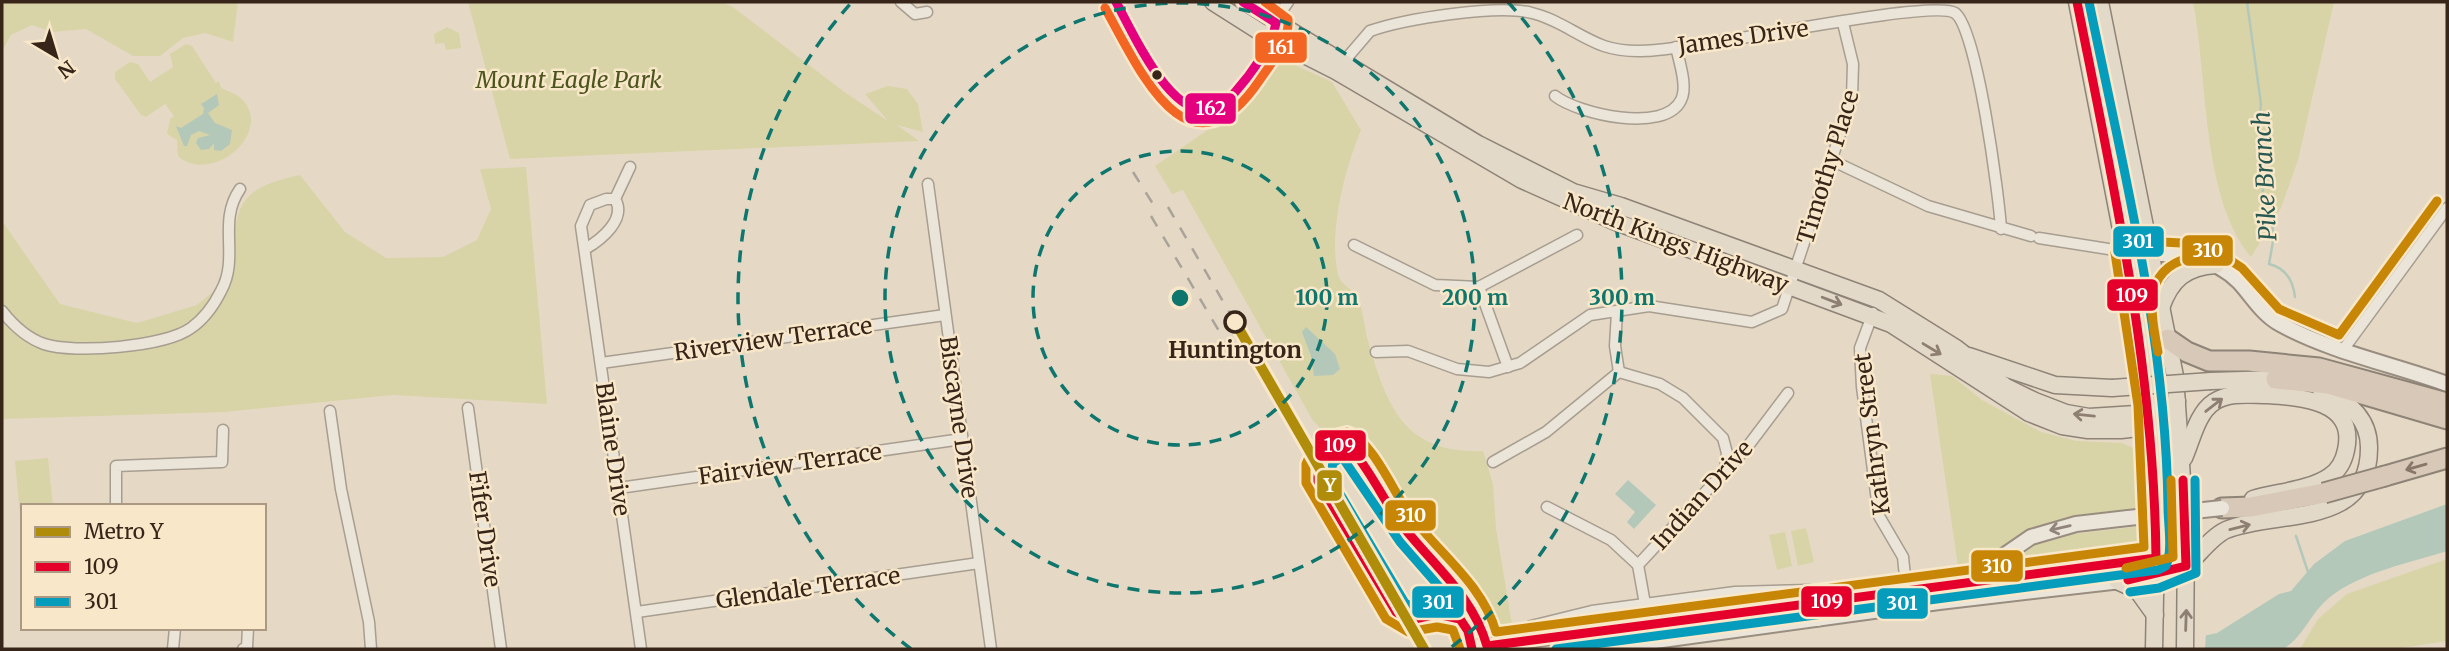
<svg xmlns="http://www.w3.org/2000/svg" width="2449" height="651" viewBox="0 0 2449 651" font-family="Merriweather,serif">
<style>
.green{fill:#d8d4a7}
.water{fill:#b3c8b9}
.pier{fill:#e5d9c6}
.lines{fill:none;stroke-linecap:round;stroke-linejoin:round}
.stream{stroke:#b3c8b9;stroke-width:2.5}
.street-casing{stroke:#a89e90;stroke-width:13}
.secondary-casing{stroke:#998d80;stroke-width:18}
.primary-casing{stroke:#8e8377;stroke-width:19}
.highway-casing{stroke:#8e8377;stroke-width:23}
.street{stroke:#ebe4d9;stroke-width:10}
.secondary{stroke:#ebe4d9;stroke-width:14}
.primary{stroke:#e3d9c9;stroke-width:16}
.highway{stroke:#d8c8b7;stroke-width:19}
.rail{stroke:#aaa399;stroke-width:2.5;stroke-dasharray:12 12;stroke-linecap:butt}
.secondary-bridge-casing{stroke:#998d80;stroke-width:18;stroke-linecap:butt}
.primary-bridge-casing{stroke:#8e8377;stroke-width:19;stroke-linecap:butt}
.highway-bridge-casing{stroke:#8e8377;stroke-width:23;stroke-linecap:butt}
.secondary-bridge{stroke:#ebe4d9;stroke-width:14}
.primary-bridge{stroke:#e3d9c9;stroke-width:16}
.highway-bridge{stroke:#d8c8b7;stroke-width:19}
.bus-1-casing{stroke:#f8e7c9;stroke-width:14}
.bus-2-casing{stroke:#f8e7c9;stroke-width:14}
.bus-3-casing{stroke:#f8e7c9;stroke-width:14}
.bus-4-casing{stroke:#f8e7c9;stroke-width:14}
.bus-5-casing{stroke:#f8e7c9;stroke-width:14}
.bus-1{stroke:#e4002b;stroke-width:9}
.bus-2{stroke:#069cbc;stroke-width:9}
.bus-3{stroke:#c78606;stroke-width:9}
.bus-4{stroke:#e5007d;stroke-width:9}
.bus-5{stroke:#f26522;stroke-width:9}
.metro-1-casing{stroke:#f8e7c9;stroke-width:16}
.metro-1{stroke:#af8c0a;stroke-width:10}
.oneway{stroke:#8d7f71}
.oneway2{stroke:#887668}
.oneway3{stroke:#918479}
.ring{fill:none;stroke:#0f766e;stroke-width:3.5;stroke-dasharray:12 9}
.bus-dot{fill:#372519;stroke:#f8e7c9;stroke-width:2.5}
.stop-dot{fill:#f8e7c9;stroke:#372519;stroke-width:3.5}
.labels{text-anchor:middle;stroke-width:5;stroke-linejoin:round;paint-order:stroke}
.street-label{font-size:23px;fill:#372519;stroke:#f8e7c9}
.park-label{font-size:23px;font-style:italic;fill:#4c551e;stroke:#f8e7c9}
.stop-label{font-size:23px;font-weight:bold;fill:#372519;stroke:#f8e7c9}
.water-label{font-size:24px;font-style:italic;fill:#275851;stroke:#f8e7c9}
.centre{fill:#0f766e;stroke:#f8e7c9;stroke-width:3.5}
.ring-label{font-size:21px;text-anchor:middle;font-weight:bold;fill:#0f766e;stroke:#f8e7c9;stroke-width:5;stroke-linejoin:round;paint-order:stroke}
.line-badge{stroke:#f8e7c9;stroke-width:2.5}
.badge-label{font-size:19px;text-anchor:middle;font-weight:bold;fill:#fff}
</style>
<rect width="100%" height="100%" fill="#e5d9c6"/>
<g class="green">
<polygon points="15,2 238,2 233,42 205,33 183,38 160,56 133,56 86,29 52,32 32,25 11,35 2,51 2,4"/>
<polygon points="468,2 721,2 733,7 843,91 888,121 865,94 888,86 907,89 918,104 923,132 897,125 919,141 510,159"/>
<path d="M 2193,2 L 2334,2 L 2298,160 L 2281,208 L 2251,257 C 2201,197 2208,78 2193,2 Z"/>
<polygon points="447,27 459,33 461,48 446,50 444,43 435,44 434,34"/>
<path d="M 186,44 L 192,46 L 216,83 L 219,81 L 221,88 C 227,91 235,93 241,98 C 276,132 211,186 178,156 L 177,140 L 167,134 L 170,119 L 174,116 L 165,104 L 146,117 L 141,115 L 115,79 L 115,72 L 130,62 L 138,64 L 150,82 L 173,67 L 170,54 Z"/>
<path d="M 1275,56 L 1332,82 L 1361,130 C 1347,164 1336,206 1335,244 C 1335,253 1336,273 1341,281 C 1345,286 1353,290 1356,296 C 1363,307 1364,325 1367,337 C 1386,405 1403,454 1483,451 L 1493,484 L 1496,528 L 1513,631 L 1504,631 L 1404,514 L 1353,435 L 1328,437 L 1312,419 L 1183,190 L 1172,194 L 1155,166 L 1253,99 Z"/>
<path d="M 526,167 L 547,404 L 393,395 L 225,412 L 2,419 L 2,221 L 60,304 L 137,323 L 197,305 L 233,275 C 235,212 231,189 300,175 L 345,232 L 386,258 L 443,257 L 477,240 L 491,209 L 480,169 Z"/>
<path d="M 1930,374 L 1952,376 L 1982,400 L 2041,432 L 2077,441 L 2122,443 L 2133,448 L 2139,459 L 2144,530 L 2139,550 L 2141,554 L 1987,576 L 2020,549 L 2048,537 L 2142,526 L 2142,511 C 2109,515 2074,515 2043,526 C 2013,536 1986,562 1960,580 Z"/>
<polygon points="48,458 53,506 23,506 20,515 15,461"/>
<polygon points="1806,528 1814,562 1798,566 1791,531"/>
<polygon points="1785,532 1792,566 1777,570 1769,535"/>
<polygon points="2447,559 2447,641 2395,649 2300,649 2318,619 2347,594"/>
</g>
<g class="water">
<polygon points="217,94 219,105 208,113 215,123 232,130 230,144 221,151 214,150 214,143 209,149 201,150 196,143 198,138 210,135 199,131 191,135 187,146 184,146 176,126 181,128 203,114 204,108 201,104"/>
<polygon points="1306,327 1335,354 1340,369 1333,375 1314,376 1311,356 1302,332"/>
<polygon points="1628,480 1656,505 1634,529 1627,522 1635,512 1615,494"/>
<path d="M 2447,504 L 2447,551 C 2409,563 2362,572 2330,597 C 2310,613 2304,637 2283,649 L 2144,649 L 2217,633 L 2279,594 L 2291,591 L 2314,564 L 2345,541 Z"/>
</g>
<polygon class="pier" points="2206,632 2205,649 2141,649 2143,646"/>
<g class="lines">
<g class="stream">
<path d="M 2247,2 L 2261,104 L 2259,122 L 2264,174 L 2262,203 L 2270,216 L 2274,236 L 2269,264 C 2286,268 2293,280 2295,297"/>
<polyline points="2296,536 2308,572"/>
</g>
<defs>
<g id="street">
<polyline points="901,2 915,14 927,12"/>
<polyline points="1265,35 1288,2"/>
<path d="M 1340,66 L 1370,31 C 1404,19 1498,4 1532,13 C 1558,19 1579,37 1604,46 C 1636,57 1677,47 1709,43 C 1746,39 1935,0 1955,13 C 1977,28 1999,196 2001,229"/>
<path d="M 1555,96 C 1578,114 1665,134 1681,100 C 1688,87 1679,61 1676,47"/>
<polyline points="1833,161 1928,206 2031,236"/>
<polyline points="630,167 615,199 606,199 590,205 581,226 641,649"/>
<polyline points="928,184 991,649"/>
<polyline points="2039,238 2127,252"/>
<polyline points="1354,245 1435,285 1479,287 1577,235"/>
<path d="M 585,249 C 601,240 627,219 615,199"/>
<polyline points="1479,287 1508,367"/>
<path d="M 2,311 C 13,325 27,338 44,344 C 74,354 165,347 191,328 C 204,319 214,305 221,291 C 240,257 217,222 240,189"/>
<polyline points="1617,312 1615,346 1619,372"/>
<polyline points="1873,313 1860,348 1862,387 1879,516 1903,557 1908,606"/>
<polyline points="2343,350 2447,208"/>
<polyline points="1376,352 1408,351 1457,369 1489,372 1520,363 1590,315 1649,306 1752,322 1782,309 1852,98 1853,64 1843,23"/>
<polyline points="601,363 945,315"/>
<polyline points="468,408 501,649"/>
<polyline points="330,411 341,489 369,622 371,649"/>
<polyline points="1493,462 1546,432 1619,372 1660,384 1683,398 1723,438 1727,453 1725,470"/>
<polyline points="619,488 962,439"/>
<polyline points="116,506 116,466 222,462 223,430"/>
<polyline points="1547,507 1611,540 1638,565"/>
<polyline points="1645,604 1638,565 1748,446 1788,393"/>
<polyline points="637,612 979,563"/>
<polyline points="1532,640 1531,626 1592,611 1735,592 1810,590 1816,596 1818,621"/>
<polyline points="173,649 175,628"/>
<polyline points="243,649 247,647 248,628"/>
</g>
<g id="secondary">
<path d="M 2127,252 C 2166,255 2209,251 2239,282 C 2252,296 2262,314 2280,324 C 2331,352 2392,364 2447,384"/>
<polyline points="1964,583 2031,537 2076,524 2128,518"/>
<polyline points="1461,649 2156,558"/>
<polyline points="1597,649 1939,602 2147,578 2186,566"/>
</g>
<g id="primary">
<polyline points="1213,2 1265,35 1336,71 1522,180 1616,222 1891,324 2029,413 2062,426 2088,430 2121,430 2138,428 2177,401"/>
<polyline points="1243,2 1478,144 1573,192 1621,206 1879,300 1956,348 2006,387 2035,401 2066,413 2089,417 2136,414 2151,418"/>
<polyline points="2077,2 2148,369 2157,492 2154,649"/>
<polyline points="2100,2 2175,376 2186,537 2185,649"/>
<path d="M 2161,308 C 2171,279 2186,267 2216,265"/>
<polyline points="1969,356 2055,385 2112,388"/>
<polyline points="2211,381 2276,379 2288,381"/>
<path d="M 2184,458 C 2192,440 2197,413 2214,402 C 2229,392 2250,395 2267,395 C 2299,397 2357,400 2346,450 C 2344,460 2339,470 2330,476 C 2310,490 2276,492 2253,499"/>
<path d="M 2186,566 C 2199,555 2211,537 2226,530 C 2277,509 2370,530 2369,447 C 2369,417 2345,399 2320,388"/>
<polyline points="2117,581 2137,590 2155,615"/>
</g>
<g id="highway">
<polyline points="2168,339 2187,352 2209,361 2249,361 2319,368 2447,403"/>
<polyline points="2276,379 2328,384 2447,419"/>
<polyline points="2385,476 2447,458"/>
<polyline points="2222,508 2251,507 2324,493"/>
</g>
</defs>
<use href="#street" class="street-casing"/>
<use href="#secondary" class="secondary-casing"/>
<use href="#primary" class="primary-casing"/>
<use href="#highway" class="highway-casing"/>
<use href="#street" class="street"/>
<use href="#secondary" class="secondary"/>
<use href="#primary" class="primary"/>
<use href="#highway" class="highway"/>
<g class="rail">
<polyline points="1133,172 1158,212"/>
<polyline points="1168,207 1235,322"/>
<polyline points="1151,216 1219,331"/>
</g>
<defs>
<polyline id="secondary-bridge" points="2128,518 2222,508"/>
<polyline id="primary-bridge" points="2112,388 2211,381"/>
<polyline id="highway-bridge" points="2324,493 2385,476"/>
</defs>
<use href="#secondary-bridge" class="secondary-bridge-casing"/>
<use href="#primary-bridge" class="primary-bridge-casing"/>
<use href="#highway-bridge" class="highway-bridge-casing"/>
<use href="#secondary-bridge" class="secondary-bridge"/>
<use href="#primary-bridge" class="primary-bridge"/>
<use href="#highway-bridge" class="highway-bridge"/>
<defs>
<g id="bus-1">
<polyline points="2128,580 2186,566 2183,480"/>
<path d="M 1472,649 L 1468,631 L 1460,619 L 1437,614 L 1410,620 L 1396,612 L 1318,481 C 1317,460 1326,448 1346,444 L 1354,452 C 1371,473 1383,498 1398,520 C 1430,563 1472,593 1487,646 L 2156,558 C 2154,367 2114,188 2077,2"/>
</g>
<g id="bus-2">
<polygon points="1342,457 1400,542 1456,606 1437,602 1412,607 1405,603 1330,477 1333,463"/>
<polyline points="2130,592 2159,588 2196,573 2195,480"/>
<path d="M 1556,649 L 2158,570 L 2166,566 C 2173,550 2168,524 2168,507 C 2166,337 2123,168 2089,2"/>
</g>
<g id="bus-3">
<path d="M 2158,352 C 2147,296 2144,260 2215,253"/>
<polyline points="2126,568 2173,557 2171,480"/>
<path d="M 1460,649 L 1453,630 L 1437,627 L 1408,632 L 1386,619 L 1306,483 L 1306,464 L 1313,448 L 1327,437 L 1347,432 C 1372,440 1393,491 1408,512 C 1437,552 1482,583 1496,632 L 2144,547 L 2138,405 L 2115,253 L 2117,244 L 2127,240 L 2181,243 L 2221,254 L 2242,268 L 2279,309 L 2339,335 L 2437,201"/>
</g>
<path id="bus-4" d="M 1116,2 C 1133,32 1175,132 1221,106 C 1227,103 1232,96 1236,91 C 1251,74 1266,52 1274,31 L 1276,23 L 1243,2"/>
<path id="bus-5" d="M 1105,8 C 1140,70 1188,185 1259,81 C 1271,63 1290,42 1288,19 L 1265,2"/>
</defs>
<use href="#bus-1" class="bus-1-casing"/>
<use href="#bus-2" class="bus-2-casing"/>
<use href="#bus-3" class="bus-3-casing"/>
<use href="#bus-4" class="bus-4-casing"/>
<use href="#bus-5" class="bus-5-casing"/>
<use href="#bus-1" class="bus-1"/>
<use href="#bus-2" class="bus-2"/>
<use href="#bus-3" class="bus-3"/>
<use href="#bus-4" class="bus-4"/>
<use href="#bus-5" class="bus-5"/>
<defs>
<polyline id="metro-1" points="1235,322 1424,649"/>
</defs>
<use href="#metro-1" class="metro-1-casing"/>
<use href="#metro-1" class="metro-1"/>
</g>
<defs><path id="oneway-shaft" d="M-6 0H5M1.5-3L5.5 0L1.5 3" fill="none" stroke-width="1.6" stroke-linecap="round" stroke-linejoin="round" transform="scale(1.75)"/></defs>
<g class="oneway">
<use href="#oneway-shaft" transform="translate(1832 301) rotate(21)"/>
<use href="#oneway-shaft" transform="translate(1932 349) rotate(31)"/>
<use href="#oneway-shaft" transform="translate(2214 405) rotate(-38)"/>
<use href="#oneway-shaft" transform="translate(2084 415) rotate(-174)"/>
<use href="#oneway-shaft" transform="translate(2240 527) rotate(-14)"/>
<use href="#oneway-shaft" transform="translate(2186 620) rotate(-88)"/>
</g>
<use class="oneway2" href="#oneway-shaft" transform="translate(2416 467) rotate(164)"/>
<use class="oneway3" href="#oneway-shaft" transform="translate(2060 528) rotate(167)"/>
<g class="ring">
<circle cx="1180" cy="298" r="147"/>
<circle cx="1180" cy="298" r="295"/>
<path d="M911 649A442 442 0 0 1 852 2M1508 2A442 442 0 0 1 1449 649"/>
</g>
<circle class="bus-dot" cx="1157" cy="75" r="6"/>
<circle class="stop-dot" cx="1235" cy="322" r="10"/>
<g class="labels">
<g class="street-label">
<text transform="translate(1743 37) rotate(-8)" y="8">James Drive</text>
<text transform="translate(1828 167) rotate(-73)" y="8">Timothy Place</text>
<text transform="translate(1676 243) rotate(21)" y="8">North Kings Highway</text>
<text transform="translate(773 339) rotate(-8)" y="8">Riverview Terrace</text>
<text transform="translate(959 417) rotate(82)" y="8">Biscayne Drive</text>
<text transform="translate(1872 434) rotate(-97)" y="8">Kathryn Street</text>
<text transform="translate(613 449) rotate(82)" y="8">Blaine Drive</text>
<text transform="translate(790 464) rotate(-8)" y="8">Fairview Terrace</text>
<text transform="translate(1702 495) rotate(-48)" y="8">Indian Drive</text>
<text transform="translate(485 529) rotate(82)" y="8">Fifer Drive</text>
<text transform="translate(808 588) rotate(-8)" y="8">Glendale Terrace</text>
</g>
<g class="park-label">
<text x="569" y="88">Mount Eagle Park</text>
</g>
<g class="stop-label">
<text x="1235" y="358">Huntington</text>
</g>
<g class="water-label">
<text transform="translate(2265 176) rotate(-93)" y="8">Pike Branch</text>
</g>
</g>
<circle cx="1180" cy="298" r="10" class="centre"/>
<g class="ring-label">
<text x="1327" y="305">100 m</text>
<text x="1475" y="305">200 m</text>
<text x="1622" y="305">300 m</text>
</g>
<g class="line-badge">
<rect x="1254" y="31" width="54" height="33" rx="7" fill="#f26522"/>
<rect x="1184" y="92" width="53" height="33" rx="7" fill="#e5007d"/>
<rect x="2112" y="225" width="53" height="33" rx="7" fill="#069cbc"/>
<rect x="2181" y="234" width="53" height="33" rx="7" fill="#c78606"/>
<rect x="2106" y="278" width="53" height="34" rx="7" fill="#e4002b"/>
<rect x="1314" y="429" width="53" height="33" rx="7" fill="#e4002b"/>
<rect x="1316" y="469" width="27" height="33" rx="7" fill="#af8c0a"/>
<rect x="1384" y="499" width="53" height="33" rx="7" fill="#c78606"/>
<rect x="1970" y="549" width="54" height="34" rx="7" fill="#c78606"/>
<rect x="1800" y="585" width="53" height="33" rx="7" fill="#e4002b"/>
<rect x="1411" y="585" width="54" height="34" rx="7" fill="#069cbc"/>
<rect x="1876" y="587" width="53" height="33" rx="7" fill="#069cbc"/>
</g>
<g class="badge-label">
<text x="1281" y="54">161</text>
<text x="1211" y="115">162</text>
<text x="2138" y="248">301</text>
<text x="2208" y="257">310</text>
<text x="2132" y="302">109</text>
<text x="1340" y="452">109</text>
<text x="1330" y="492">Y</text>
<text x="1411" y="522">310</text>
<text x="1997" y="573">310</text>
<text x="1827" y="608">109</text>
<text x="1438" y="609">301</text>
<text x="1902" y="610">301</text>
</g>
<rect width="2449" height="651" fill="none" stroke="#372519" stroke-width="7"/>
<rect x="21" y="504" width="245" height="126" fill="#f8e7c9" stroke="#ab9983" stroke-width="2"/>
<rect x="35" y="527" width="35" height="10" fill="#af8c0a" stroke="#ab9983" stroke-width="2"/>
<text x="84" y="539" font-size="21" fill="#372519">Metro Y</text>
<rect x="35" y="562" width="35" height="10" fill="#e4002b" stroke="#ab9983" stroke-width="2"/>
<text x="84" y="574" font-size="21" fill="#372519">109</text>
<rect x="35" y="597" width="35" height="10" fill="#069cbc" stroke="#ab9983" stroke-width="2"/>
<text x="84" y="609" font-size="21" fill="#372519">301</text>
<g transform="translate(56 56) rotate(142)" stroke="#f8e7c9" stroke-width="5" paint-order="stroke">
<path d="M0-5L12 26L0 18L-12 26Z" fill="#372519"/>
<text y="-10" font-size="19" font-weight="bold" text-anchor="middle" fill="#372519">N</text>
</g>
</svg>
